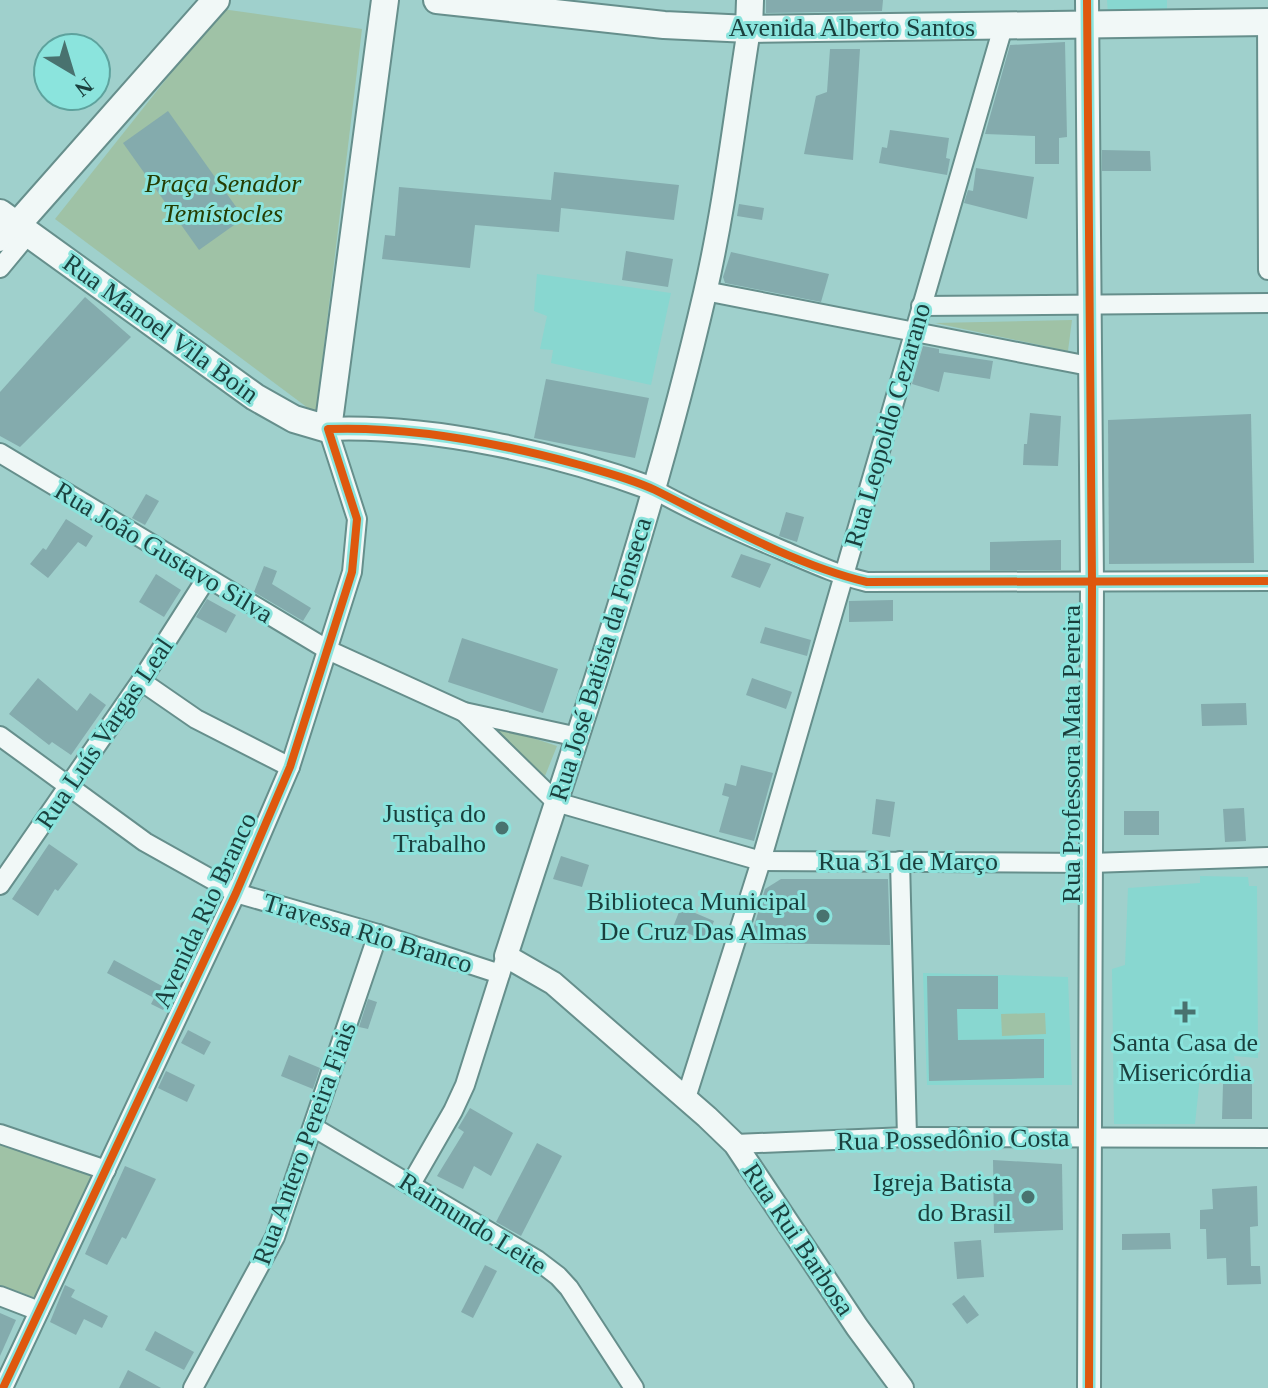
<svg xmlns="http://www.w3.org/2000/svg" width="1268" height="1388" viewBox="0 0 1268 1388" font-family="Georgia,serif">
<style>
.built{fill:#88d7d0}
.green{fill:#9fc2a6}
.building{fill:#84abad}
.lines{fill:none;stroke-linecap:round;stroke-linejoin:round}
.minor-casing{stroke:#668f8c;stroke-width:22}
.tertiary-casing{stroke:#668f8c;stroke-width:26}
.secondary-casing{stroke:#668f8c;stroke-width:30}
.minor{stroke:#f1f8f7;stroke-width:18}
.tertiary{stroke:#f1f8f7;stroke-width:22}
.secondary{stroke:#f1f8f7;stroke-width:26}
.cycleway-casing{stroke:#8be4dd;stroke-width:13}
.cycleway{stroke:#de580e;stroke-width:8}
.poi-dot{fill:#49726f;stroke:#8be4dd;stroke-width:3}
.labels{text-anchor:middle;stroke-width:6;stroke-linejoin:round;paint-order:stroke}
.street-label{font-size:26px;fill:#1a3f3d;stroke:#8be4dd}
.park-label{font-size:26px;font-style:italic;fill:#253c02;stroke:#8be4dd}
.poi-label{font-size:26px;fill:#1a3f3d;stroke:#8be4dd;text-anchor:end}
</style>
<rect width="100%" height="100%" fill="#9fd0cc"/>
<g class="built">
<polygon points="1107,0 1167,0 1167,15 1108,14"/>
<polygon points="537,274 671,293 651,385 551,363 553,350 540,349 547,316 534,311"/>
<polygon points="1200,876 1248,877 1249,886 1257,886 1258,1058 1234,1056 1236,1066 1201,1067 1195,1124 1114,1124 1112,969 1125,965 1128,888 1200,883"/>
<polygon points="923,973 1068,977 1072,1085 927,1085"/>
</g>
<g class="green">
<polygon points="222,9 362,29 316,414 55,219"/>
<polygon points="1072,320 1068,351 935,323"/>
<polygon points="485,722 557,746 545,776"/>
<polygon points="1045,1013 1046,1034 1002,1036 1001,1014"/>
<polygon points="0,1138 94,1172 36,1298 0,1285"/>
</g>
<g class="building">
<polygon points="766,0 883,0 882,11 766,13"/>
<polygon points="1065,42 1067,137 1059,138 1059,164 1035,164 1035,136 985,134 1010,45"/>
<polygon points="830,49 860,49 853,160 804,154 816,96 827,92"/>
<polygon points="168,111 244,218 199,250 123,143"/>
<polygon points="890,130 949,138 946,158 950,159 947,175 879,163 882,147 887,148"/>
<polygon points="1102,150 1150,151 1151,171 1102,171"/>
<polygon points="976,168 1034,177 1027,219 964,203 968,190 973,191"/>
<polygon points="554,172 679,185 674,220 561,208 559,232 475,225 470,268 382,259 385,235 395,236 399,187 551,200"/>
<polygon points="739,204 764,208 762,220 737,216"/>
<polygon points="626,251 673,259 668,287 622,280"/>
<polygon points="731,252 829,274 821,302 725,283 723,277"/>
<polygon points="85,297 131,337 20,447 0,436 0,392"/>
<polygon points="923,346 939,349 939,353 993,361 990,379 944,372 939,392 912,384"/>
<polygon points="546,379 649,398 635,458 534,438"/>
<polygon points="1030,413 1061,416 1058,466 1023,465 1024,444 1027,444"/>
<polygon points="1251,414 1254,563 1109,564 1108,420"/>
<polygon points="146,494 159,501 145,525 132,518"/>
<polygon points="786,512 804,517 797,542 779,536"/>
<polygon points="66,519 93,536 86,547 78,542 48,578 30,564 43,548 46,550"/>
<polygon points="1061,540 1061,570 990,570 990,542"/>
<polygon points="741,554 771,564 760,588 731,577"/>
<polygon points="264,566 277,571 272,584 311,608 303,621 254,592"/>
<polygon points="156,574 181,590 164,617 139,602"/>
<polygon points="207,599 236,615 226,633 196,617"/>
<polygon points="893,600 893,621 849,622 849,601"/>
<polygon points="765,627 811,640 807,656 760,643"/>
<polygon points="462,638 558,669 543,713 448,682"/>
<polygon points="38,678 77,711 90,693 106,705 71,755 52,742 49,745 9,714"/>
<polygon points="752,678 792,692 786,709 746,695"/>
<polygon points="1246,703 1247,725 1202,726 1201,704"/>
<polygon points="741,765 773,773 754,841 719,832 729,797 722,795 725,783 736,786"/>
<polygon points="876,799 895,802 890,837 872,834"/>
<polygon points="1244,808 1246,841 1225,842 1223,809"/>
<rect x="1124" y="811" width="35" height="24"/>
<polygon points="49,844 78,864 58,891 55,889 38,916 12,899"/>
<polygon points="561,856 589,865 582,887 553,879"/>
<polygon points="781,879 888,879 890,945 749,943 765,889"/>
<polygon points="681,907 714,921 706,941 673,927"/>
<polygon points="114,960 173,992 163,1010 151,1004 154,998 107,973"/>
<polygon points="927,976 998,976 998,1009 957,1009 958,1040 1044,1039 1044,1078 929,1081"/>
<polygon points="368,999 377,1002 368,1029 359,1027"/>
<polygon points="188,1030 211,1042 204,1055 181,1043"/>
<polygon points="289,1055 320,1068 313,1089 281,1076"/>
<polygon points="166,1071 195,1085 187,1102 158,1088"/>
<polygon points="1223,1084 1252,1084 1252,1119 1222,1119"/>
<polygon points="470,1108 513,1133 491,1176 474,1166 463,1189 437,1176 464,1132 458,1128"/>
<polygon points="537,1143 562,1156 521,1236 496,1222"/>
<polygon points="993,1160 1062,1164 1063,1230 994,1233"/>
<polygon points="125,1166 156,1179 126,1239 122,1237 107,1265 85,1254"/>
<polygon points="1257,1186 1258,1226 1250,1227 1251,1266 1260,1266 1261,1284 1227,1285 1226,1258 1207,1259 1206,1229 1200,1229 1200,1210 1213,1209 1212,1189"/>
<polygon points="1170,1233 1171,1249 1122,1250 1122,1234"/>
<polygon points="981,1240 984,1277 957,1279 954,1242"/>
<polygon points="485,1265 497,1271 473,1318 461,1312"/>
<polygon points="65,1285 75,1290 71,1297 108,1316 102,1328 84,1319 76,1335 50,1322"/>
<polygon points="964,1295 979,1315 967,1324 952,1304"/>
<polygon points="0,1313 16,1320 0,1356"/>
<polygon points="155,1331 194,1352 184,1370 145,1350"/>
<polygon points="128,1370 161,1388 119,1388"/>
</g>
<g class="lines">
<defs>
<g id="minor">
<polyline points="1267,22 1268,270"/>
<polyline points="0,242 17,225"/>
<polyline points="0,268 29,233"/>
<polyline points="705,291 1089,366"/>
<polyline points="921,306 1268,303"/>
<polyline points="0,453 328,650 464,712 578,737"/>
<path d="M 653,489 C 696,513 739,532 784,551 C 812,563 838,575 867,582 L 1268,581"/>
<polyline points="141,681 196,719 290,767"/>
<polyline points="464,712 556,802 761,861 1091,863 1268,857"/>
<polyline points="0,736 145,842 236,893 378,934 500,974"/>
<polyline points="900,861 907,1137"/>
<polyline points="0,885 141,681 206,579"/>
<polyline points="686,1098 761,861 1003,27"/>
<polyline points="313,1127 537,1260 558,1276 569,1288 634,1388"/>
<polyline points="0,1134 106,1170"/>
<polyline points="735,1144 907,1137 1268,1138"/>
<polyline points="411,1184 453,1111 465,1085 504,962"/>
<polyline points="0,1296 39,1311"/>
<polyline points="3,1388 236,893 290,767 352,572 357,519 328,429"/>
<polyline points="193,1388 275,1237 378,934"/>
</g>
<g id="tertiary">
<polyline points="1087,0 1092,583 1089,1388"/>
<path d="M 749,29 C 735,117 725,206 705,293 C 653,518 577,737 506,956 L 553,983 L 707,1117 L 735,1144 L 857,1327 L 902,1388"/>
<path d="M 328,429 C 432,425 557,453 653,489"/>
</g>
<g id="secondary">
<polyline points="437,0 664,25 749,29 1268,22"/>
<polyline points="749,29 750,0"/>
<polyline points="0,213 255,397 294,419 328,429 385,0"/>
<polyline points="17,225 216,0"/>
</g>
</defs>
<use href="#minor" class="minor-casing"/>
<use href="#tertiary" class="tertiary-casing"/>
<use href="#secondary" class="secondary-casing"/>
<use href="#minor" class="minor"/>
<use href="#tertiary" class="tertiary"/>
<use href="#secondary" class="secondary"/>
<defs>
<g id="cycleway">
<polyline points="1087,0 1092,583 1089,1388"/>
<path d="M 3,1388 L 236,893 L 290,767 L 352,572 L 357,519 L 328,429 C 412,426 500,443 580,465 C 605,472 632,479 655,490 C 721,523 795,565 867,582 L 1268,581"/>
</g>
</defs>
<use href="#cycleway" class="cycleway-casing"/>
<use href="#cycleway" class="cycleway"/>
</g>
<g class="poi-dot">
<circle cx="502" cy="828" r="8"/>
<circle cx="823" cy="916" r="8"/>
<path d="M1181 1000h8v8h8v8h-8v8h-8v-8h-8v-8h8z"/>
<circle cx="1028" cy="1197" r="8"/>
</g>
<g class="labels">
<g class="street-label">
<text x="852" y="36">Avenida Alberto Santos</text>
<text transform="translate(161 328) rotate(36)" y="9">Rua Manoel Vila Boin</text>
<text transform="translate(887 425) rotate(-74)" y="9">Rua Leopoldo Cezarano</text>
<text transform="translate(164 552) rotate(31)" y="9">Rua João Gustavo Silva</text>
<text transform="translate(600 659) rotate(-73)" y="9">Rua José Batista da Fonseca</text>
<text transform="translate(104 733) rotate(-56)" y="9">Rua Luís Vargas Leal</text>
<text transform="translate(1071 754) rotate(-90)" y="9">Rua Professora Mata Pereira</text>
<text x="908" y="870">Rua 31 de Março</text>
<text transform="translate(204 910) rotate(-65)" y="9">Avenida Rio Branco</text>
<text transform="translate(368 933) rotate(17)" y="9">Travessa Rio Branco</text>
<text transform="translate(953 1139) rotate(-1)" y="9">Rua Possedônio Costa</text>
<text transform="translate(304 1143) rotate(-70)" y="9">Rua Antero Pereira Fiais</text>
<text transform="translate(473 1223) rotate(32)" y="9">Raimundo Leite</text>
<text transform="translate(799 1239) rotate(56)" y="9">Rua Rui Barbosa</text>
</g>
<g class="park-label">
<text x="223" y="192">Praça Senador<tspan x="223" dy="30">Temístocles</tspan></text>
</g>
<g class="poi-label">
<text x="486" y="822">Justiça do<tspan x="486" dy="30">Trabalho</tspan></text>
<text x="807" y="910">Biblioteca Municipal<tspan x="807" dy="30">De Cruz Das Almas</tspan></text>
<text x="1185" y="1051" text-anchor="middle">Santa Casa de<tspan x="1185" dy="30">Misericórdia</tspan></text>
<text x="1012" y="1191">Igreja Batista<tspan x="1012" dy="30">do Brasil</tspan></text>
</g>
</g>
<g transform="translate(72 72) rotate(142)"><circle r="38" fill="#8be4dd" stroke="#5ea29d" stroke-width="2"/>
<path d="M0-6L14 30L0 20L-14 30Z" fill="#49726f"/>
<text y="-12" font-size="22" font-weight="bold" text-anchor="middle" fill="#1a3f3d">N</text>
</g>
</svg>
